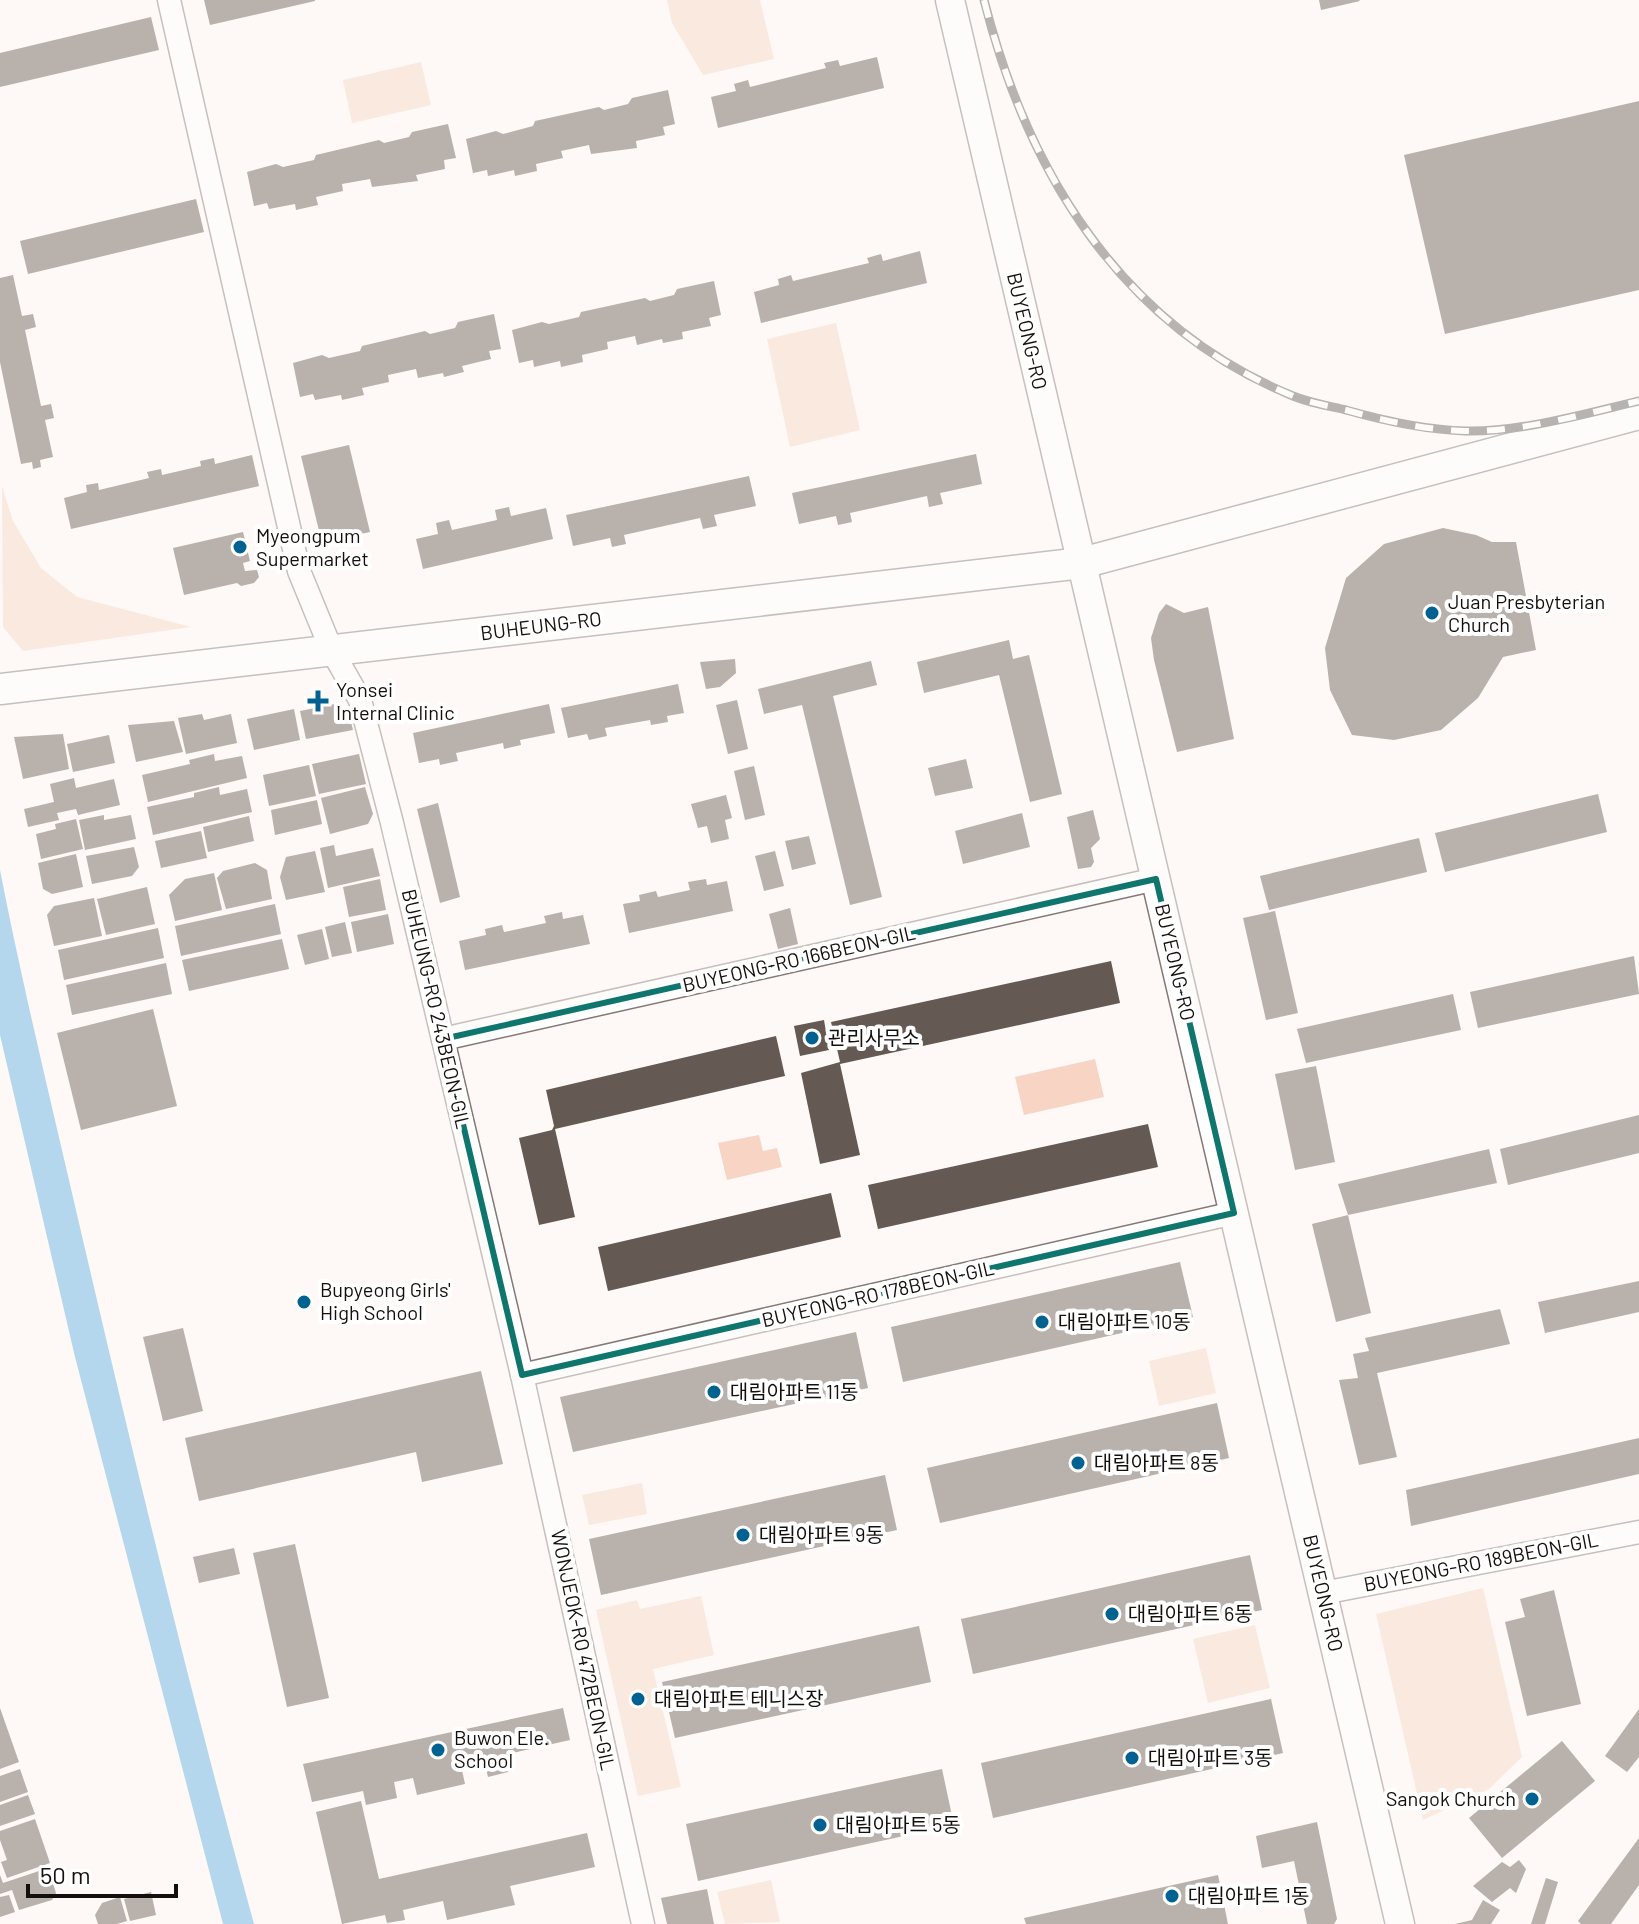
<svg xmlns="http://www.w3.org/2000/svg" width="1639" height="1924" viewBox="0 0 1639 1924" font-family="Barlow,'Noto Sans KR',sans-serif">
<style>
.green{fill:#f7d4c4}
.water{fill:#5dade2}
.building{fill:#645953}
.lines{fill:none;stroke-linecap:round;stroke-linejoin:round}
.minor-casing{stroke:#857974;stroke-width:25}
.tertiary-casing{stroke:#857974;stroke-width:31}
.secondary-casing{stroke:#857974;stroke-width:33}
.minor{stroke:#fff;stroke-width:22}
.tertiary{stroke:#fff;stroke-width:28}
.secondary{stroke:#fff;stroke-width:30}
.rail-casing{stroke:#625e5b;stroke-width:9}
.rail{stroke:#fff;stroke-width:6;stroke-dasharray:18;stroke-linecap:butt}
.marked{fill:none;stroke:#0f766e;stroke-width:6;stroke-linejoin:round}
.poi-dot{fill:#016292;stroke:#fff;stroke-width:3}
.labels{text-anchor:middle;stroke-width:8;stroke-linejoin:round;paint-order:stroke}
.street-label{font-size:20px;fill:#130f0d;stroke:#fff}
.poi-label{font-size:20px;fill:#130f0d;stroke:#fff;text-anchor:start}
</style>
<rect width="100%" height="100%" fill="#fef9f6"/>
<g class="green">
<polygon points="667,0 760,0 774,59 703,75 672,23"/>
<polygon points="421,62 431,105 352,123 343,80"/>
<polygon points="836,323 860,430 790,447 767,339"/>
<polygon points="2,486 13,521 41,568 77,597 191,627 23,651 3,627"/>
<polygon points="1095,1059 1104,1097 1024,1115 1015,1077"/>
<polygon points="759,1135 763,1151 777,1148 782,1167 727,1180 718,1143"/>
<polygon points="1206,1348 1216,1393 1159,1406 1149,1361"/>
<polygon points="642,1483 647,1514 589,1525 582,1495"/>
<polygon points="1483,1588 1522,1757 1489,1789 1423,1820 1376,1614"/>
<polygon points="701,1596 714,1655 653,1669 681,1787 638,1796 596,1610 637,1600 640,1609"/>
<polygon points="1255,1625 1270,1688 1208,1703 1193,1639"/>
<polygon points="771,1880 780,1922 725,1924 717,1892"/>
</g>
<path class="water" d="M 0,870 C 24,993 54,1114 82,1236 C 136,1467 191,1696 254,1924 L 223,1924 L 75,1357 L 0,1035 Z"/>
<g class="building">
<polygon points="204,0 315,0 315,1 210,25"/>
<polygon points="1319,0 1359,0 1360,1 1321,10"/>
<polygon points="151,17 159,50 0,87 0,53"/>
<polygon points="877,57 884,88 718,128 711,97 736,91 734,84 748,80 750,87 826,68 824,63 838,60 840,66"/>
<polygon points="668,90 675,124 663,127 665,135 636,141 637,148 591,154 589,145 561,151 563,158 536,164 537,171 515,176 514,170 488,176 487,170 473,173 466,139 496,131 503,134 533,126 535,121 599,107 604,110 628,104 632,98"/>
<polygon points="1639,101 1639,290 1445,334 1404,155"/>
<polygon points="448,124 456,158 444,160 445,169 416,175 418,181 372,187 370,179 342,184 343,191 316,197 318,205 296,210 295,204 269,209 267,203 254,206 247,172 276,164 283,167 314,160 316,155 379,140 384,143 409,137 412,132"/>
<polygon points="196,199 204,232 28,274 20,241"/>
<polygon points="920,251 927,283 761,323 754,292 779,285 778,279 791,275 793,281 869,263 867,258 881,254 883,261"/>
<polygon points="13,275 22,316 33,314 36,327 25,330 41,406 51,404 54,418 45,420 53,457 40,460 41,467 33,469 32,462 21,464 0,362 0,278"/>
<polygon points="714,281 721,315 709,318 711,326 682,332 683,339 663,343 662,339 637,345 635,336 607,342 608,349 582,355 583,362 561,367 560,361 534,367 533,360 519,363 512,330 542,322 549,324 579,317 581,312 645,298 650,301 674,295 677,289"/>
<polygon points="494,314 501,349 489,351 491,359 462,366 464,372 444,377 443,373 418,378 416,369 388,375 389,382 362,388 364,395 342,400 341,395 315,400 313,394 300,397 293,363 322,355 329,358 360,351 362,346 425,331 430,334 455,328 458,322"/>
<polygon points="349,445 370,532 351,536 350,532 321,539 301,456"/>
<polygon points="976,454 982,484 940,493 943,504 929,507 927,496 850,513 852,522 838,525 836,516 799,524 792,493"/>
<polygon points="252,455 259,486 71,529 64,498 87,492 86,485 98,483 99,490 149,478 147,472 161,469 162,475 201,466 200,461 214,458 215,464"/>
<polygon points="749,476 756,506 714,515 717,526 703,529 700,518 624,535 626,544 612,547 610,538 573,546 566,515"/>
<polygon points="509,507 511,516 546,508 553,539 423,569 416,539 438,534 436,523 449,520 452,530 497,520 495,510"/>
<polygon points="1443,528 1476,535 1492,542 1516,542 1536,650 1503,657 1478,698 1441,730 1394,740 1352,735 1330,690 1325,648 1346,578 1384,544"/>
<polygon points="243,532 250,561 243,563 245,571 257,570 259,577 254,583 241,586 237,583 184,595 173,548"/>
<polygon points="1166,604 1184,613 1208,607 1234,739 1177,752 1154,660 1151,638 1159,613"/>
<polygon points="1009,640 1013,659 1029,655 1062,794 1030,802 999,675 924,693 917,662"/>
<polygon points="735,659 736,673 720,687 706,689 700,662"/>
<polygon points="871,661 877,685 833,696 882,897 850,905 802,705 764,714 758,689"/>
<polygon points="678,684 684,713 667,716 668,722 651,725 650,720 605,728 607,736 589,740 587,734 568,738 561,708"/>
<polygon points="737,700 748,749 728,754 716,705"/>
<polygon points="340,703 348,710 353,730 306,739 300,711"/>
<polygon points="549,704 555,733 520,740 521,745 504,749 503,743 456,753 458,761 440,765 439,759 419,763 413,733"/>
<polygon points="294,709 300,740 254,750 247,719"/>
<polygon points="202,714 204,720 231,714 237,743 186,754 178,718"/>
<polygon points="174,721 183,752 136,762 128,725"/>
<polygon points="63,734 69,769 23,779 14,737"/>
<polygon points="109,735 115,763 73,772 67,744"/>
<polygon points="214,754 215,761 242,756 247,778 148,802 142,775 190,764 189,760"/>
<polygon points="359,754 366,784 319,794 312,764"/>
<polygon points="966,759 973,788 935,796 928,768"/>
<polygon points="309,765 316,796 269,806 263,775"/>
<polygon points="754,766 765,815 745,820 734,771"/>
<polygon points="74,778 76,788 114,779 120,805 78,815 76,809 57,813 59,820 28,827 24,809 54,802 50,784"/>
<polygon points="219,787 220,795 247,789 252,812 153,835 147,807 194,797 194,793"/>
<polygon points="365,787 373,814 368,824 330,834 321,798"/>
<polygon points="1598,794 1607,832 1445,872 1435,833"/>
<polygon points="726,795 732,818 725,820 729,839 711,843 707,826 698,828 691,804"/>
<polygon points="317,800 322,824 275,835 271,810"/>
<polygon points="438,803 460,897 440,903 417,809"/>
<polygon points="1093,810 1100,839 1091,848 1094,862 1091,867 1078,869 1067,817"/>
<polygon points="1022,813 1030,847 963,864 955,831"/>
<polygon points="104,815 104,820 131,815 136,839 85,850 79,820"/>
<polygon points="249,816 254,841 208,852 203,827"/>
<polygon points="76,819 83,849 41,859 36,834 56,829 55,824"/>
<polygon points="201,831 207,858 161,868 155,841"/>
<polygon points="809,836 816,864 792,870 785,841"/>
<polygon points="1419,838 1427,872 1269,910 1260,876"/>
<polygon points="334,845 336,856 373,848 380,876 328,888 320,848"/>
<polygon points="134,847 139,867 132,876 92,884 86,856"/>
<polygon points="315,851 325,892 286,900 280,877 286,857"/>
<polygon points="775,851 784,886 764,891 755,856"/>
<polygon points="76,854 83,887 52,894 43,889 38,863"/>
<polygon points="255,863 267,870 272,899 226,909 217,878 223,871"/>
<polygon points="214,873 222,910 175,921 169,895 185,879"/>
<polygon points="380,879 386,910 349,917 343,887"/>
<polygon points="706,879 707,885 727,881 733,911 629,933 623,904 640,901 639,895 656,891 658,897 690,890 688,882"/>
<polygon points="147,887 155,924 106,935 97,899"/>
<polygon points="94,898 102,936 54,946 47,915 54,906"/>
<polygon points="275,904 281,934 181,956 175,926"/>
<polygon points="790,908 798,944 778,949 769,914"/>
<polygon points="1275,911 1298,1013 1266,1020 1243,918"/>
<polygon points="562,912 563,919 583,915 590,944 465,970 459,941 486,935 485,929 502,925 504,932 546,923 544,916"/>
<polygon points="388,914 394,944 357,952 351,922"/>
<polygon points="345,922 352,953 332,957 325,927"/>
<polygon points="158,928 164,958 64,980 58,950"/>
<polygon points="322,929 329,959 305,965 297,935"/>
<polygon points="282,939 289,969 189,991 182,960"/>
<polygon points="1634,956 1639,994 1478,1028 1470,992"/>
<polygon points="1111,961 1120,1003 840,1064 860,1155 820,1164 801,1073 840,1062 831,1022"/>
<polygon points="166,963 172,994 72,1015 66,985"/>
<polygon points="1453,994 1461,1030 1306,1063 1297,1029"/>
<polygon points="153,1009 177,1106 81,1130 57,1033"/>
<polygon points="824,1020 829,1050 800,1056 794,1026"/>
<polygon points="776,1036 785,1076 555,1129 575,1217 539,1225 519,1138 552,1130 554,1126 546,1090"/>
<polygon points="1316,1066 1335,1162 1295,1170 1275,1074"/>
<polygon points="1639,1115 1639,1153 1508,1185 1500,1149"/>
<polygon points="1148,1124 1158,1167 878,1229 868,1185"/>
<polygon points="1489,1149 1497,1183 1348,1215 1338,1184"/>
<polygon points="831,1193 841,1237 608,1291 598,1247"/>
<polygon points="1348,1215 1371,1313 1336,1322 1312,1224"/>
<polygon points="1180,1262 1193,1317 903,1382 891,1327"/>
<polygon points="1639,1281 1639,1312 1545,1333 1538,1302"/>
<polygon points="1500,1309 1510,1344 1377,1373 1397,1457 1359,1465 1339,1380 1358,1378 1353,1354 1369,1351 1365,1338"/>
<polygon points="183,1328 203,1411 163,1421 143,1337"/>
<polygon points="856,1332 868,1388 573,1452 560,1397"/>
<polygon points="481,1371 503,1464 422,1482 416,1452 199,1501 185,1438"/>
<polygon points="1217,1403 1229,1458 940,1523 927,1468"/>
<polygon points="1639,1438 1639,1474 1411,1526 1406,1490"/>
<polygon points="885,1475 897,1530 601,1595 589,1539"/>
<polygon points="295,1544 329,1698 287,1707 253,1553"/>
<polygon points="234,1548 240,1574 199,1583 193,1557"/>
<polygon points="1250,1555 1262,1610 973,1674 961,1619"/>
<polygon points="1554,1590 1581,1704 1527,1716 1505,1622 1525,1617 1520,1599"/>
<polygon points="919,1626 931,1682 675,1738 662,1682"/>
<polygon points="1271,1699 1283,1753 993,1818 981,1763"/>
<polygon points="0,1708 19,1762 0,1769"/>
<polygon points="563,1708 570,1740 508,1754 512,1771 488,1777 483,1756 460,1761 465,1784 417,1795 413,1778 394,1782 397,1798 366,1805 363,1791 312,1802 303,1764"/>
<polygon points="1639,1709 1639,1757 1627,1772 1605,1756"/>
<polygon points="1562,1741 1595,1781 1502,1858 1469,1818"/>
<polygon points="20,1769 28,1792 0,1802 0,1776"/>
<polygon points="942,1769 954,1825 698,1881 686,1824"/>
<polygon points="28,1795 35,1814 0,1826 0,1805"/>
<polygon points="361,1801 379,1879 587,1833 595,1867 510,1886 515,1905 447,1920 443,1901 403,1910 405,1920 387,1923 385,1915 342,1924 316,1812"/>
<polygon points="35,1819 50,1863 7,1878 1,1862 7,1860 0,1840 0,1831"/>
<polygon points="1317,1822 1337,1919 1334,1924 1307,1924 1294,1861 1262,1868 1256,1836"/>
<polygon points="1639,1838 1639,1885 1611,1924 1581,1924 1578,1921"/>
<polygon points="1519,1860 1526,1869 1516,1893 1510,1888 1492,1902 1473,1886 1502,1862 1510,1867"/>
<polygon points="48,1868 56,1893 52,1900 19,1910 12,1890 0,1894 0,1875 3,1883"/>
<polygon points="1218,1875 1228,1924 1026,1924 1024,1918"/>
<polygon points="1546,1878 1558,1882 1545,1924 1531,1924"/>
<polygon points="707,1889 714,1924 667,1924 661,1898"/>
<polygon points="151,1892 156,1915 130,1921 124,1899"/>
<polygon points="9,1895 15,1912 0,1917 0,1897"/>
<polygon points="120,1897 127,1921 117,1924 98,1924 95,1915 102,1903"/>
<polygon points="1483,1900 1500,1910 1491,1924 1455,1924 1472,1920"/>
</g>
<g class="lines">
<defs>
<g id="minor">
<polyline points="169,0 299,571 331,649 360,700 392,823 522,1375 643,1924"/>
<polyline points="443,1039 1156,879"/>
<polyline points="522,1375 1234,1213"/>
<polyline points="1323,1593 1639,1532"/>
</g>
<polyline id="tertiary" points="950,0 1400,1924"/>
<polyline id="secondary" points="0,689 1082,563 1639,414"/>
</defs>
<use href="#minor" class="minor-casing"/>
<use href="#tertiary" class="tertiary-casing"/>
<use href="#secondary" class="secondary-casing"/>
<use href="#minor" class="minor"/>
<use href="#tertiary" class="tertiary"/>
<use href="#secondary" class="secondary"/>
<defs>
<path id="rail" d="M 984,0 C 1028,174 1122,326 1293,396 C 1310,403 1329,406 1346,410 C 1385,421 1426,430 1466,431 C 1522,432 1584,414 1639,401"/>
</defs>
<use href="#rail" class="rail-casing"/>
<use href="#rail" class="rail"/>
</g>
<path d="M0 0H1639V1924H0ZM 1156,879 L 1234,1213 L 522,1375 L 443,1039 Z" fill="#fef9f6" fill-opacity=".55" fill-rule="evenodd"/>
<path class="marked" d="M 1156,879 L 1234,1213 L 522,1375 L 443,1039 Z"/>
<g class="poi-dot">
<circle cx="240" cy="547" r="8"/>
<circle cx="1432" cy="613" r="8"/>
<path d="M314 689h8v8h8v8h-8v8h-8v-8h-8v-8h8z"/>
<circle cx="812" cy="1038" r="8"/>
<circle cx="304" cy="1302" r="8"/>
<circle cx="1042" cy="1322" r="8"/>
<circle cx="714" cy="1392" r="8"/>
<circle cx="1078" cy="1463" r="8"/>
<circle cx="743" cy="1535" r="8"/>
<circle cx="1112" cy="1614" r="8"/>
<circle cx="638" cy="1699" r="8"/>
<circle cx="438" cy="1750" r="8"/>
<circle cx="1132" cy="1758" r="8"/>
<circle cx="1532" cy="1799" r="8"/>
<circle cx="820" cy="1825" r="8"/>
<circle cx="1172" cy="1896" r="8"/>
</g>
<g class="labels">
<g class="street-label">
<text transform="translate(1027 331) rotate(77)" y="7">BUYEONG-RO</text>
<text transform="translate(541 626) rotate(-7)" y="7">BUHEUNG-RO</text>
<text transform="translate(799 959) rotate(-13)" y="7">BUYEONG-RO 166BEON-GIL</text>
<text transform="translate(1175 962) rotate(77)" y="7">BUYEONG-RO</text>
<text transform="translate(436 1009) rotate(77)" y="7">BUHEUNG-RO 243BEON-GIL</text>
<text transform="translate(878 1294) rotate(-13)" y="7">BUYEONG-RO 178BEON-GIL</text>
<text transform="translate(1481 1562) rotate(-11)" y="7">BUYEONG-RO 189BEON-GIL</text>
<text transform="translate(1323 1593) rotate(77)" y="7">BUYEONG-RO</text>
<text transform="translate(583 1650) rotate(78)" y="7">WONJEOK-RO 472BEON-GIL</text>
</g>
<g class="poi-label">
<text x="256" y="543">Myeongpum<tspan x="256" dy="23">Supermarket</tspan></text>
<text x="1448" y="609">Juan Presbyterian<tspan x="1448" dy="23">Church</tspan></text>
<text x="336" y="697">Yonsei<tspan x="336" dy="23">Internal Clinic</tspan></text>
<text x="828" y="1045">관리사무소</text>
<text x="320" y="1297">Bupyeong Girls'<tspan x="320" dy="23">High School</tspan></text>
<text x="1058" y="1329">대림아파트 10동</text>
<text x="730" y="1399">대림아파트 11동</text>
<text x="1094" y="1470">대림아파트 8동</text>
<text x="759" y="1542">대림아파트 9동</text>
<text x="1128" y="1621">대림아파트 6동</text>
<text x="654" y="1706">대림아파트 테니스장</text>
<text x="454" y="1745">Buwon Ele.<tspan x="454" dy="23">School</tspan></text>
<text x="1148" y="1765">대림아파트 3동</text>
<text x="1516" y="1806" text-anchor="end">Sangok Church</text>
<text x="836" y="1832">대림아파트 5동</text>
<text x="1188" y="1903">대림아파트 1동</text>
</g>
</g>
<path d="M28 1884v12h148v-12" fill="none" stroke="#130f0d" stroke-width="4"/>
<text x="40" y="1884" font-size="24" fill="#130f0d" stroke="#ffffff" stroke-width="6" paint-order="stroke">50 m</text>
</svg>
